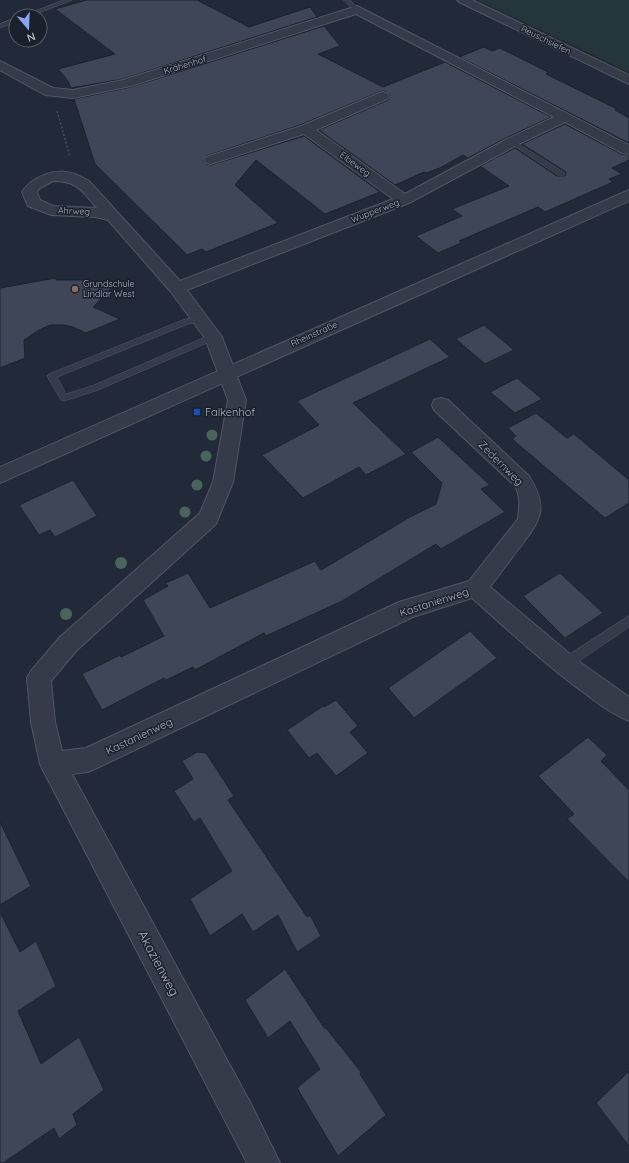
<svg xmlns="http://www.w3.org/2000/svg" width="629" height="1163" viewBox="0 0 629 1163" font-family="Quicksand,sans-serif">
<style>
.green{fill:#25363a}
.building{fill:#3e4658;stroke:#1d222f}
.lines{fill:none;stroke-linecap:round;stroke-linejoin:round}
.service-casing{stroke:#515663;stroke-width:1}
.minor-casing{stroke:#515663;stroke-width:2}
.tertiary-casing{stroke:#515663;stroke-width:2}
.path{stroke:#425157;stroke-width:1.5;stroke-dasharray:2 2;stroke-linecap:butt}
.service{fill:#363b49;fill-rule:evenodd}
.minor{fill:#363b49;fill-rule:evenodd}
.tertiary{fill:#363b49;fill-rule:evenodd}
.tree{fill:#49645b}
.education-dot{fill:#8d6e63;stroke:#1b202d;stroke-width:1.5}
.transit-dot{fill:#1a4fb4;stroke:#1b202d;stroke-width:1.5}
.labels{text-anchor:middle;stroke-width:3;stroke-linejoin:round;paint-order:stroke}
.far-street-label{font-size:9px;fill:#b1b6c5;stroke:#1b202d}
.far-poi-label{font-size:9px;fill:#b1b6c5;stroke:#1b202d;text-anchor:start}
.poi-label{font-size:11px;fill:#b1b6c5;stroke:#1b202d;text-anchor:start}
.street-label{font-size:11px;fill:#b1b6c5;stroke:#1b202d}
.near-street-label{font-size:13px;fill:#b1b6c5;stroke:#1b202d}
</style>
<rect width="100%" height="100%" fill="#222938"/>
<polygon class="green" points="478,0 629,0 629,72"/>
<g class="building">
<polygon points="87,0 197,0 249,27 310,7 317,17 123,79 71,88 68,81 58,69 115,54 55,9"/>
<polygon points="324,26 340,46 318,54 383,87 445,62 551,117 506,138 468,158 463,155 440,168 426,173 424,172 395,185 319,130 388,100 390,95 387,92 382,91 300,125 206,156 203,161 206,164 211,165 304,136 380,192 325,214 256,160 235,185 278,223 206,252 202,249 187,255 95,164 74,99 131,87"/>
<polygon points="484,47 492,51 500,48 548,72 546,74 617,109 615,110 629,118 629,143 459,57"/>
<polygon points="565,124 621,154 629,155 629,160 612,168 622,174 609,179 613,182 545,212 538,207 459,241 461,243 438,253 416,236 462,216 452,209 509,186 480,166 515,148 557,176 565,176 566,172 522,144"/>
<polygon points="56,278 56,280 86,280 114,285 93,307 120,319 86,333 73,327 64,325 50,325 39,330 24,340 25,358 0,368 0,288"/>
<polygon points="484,325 514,350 485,364 456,339"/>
<polygon points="430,339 450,357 353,403 406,454 366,475 359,467 303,498 262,455 319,425 297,401"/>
<polygon points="517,378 542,399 515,413 490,392"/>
<polygon points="536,413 567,438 574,434 629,480 629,503 605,518 512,439 516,436 508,428"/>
<polygon points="438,437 490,485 481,489 505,512 441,549 436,544 342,601 266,636 264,633 195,670 193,667 166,680 164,678 102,710 82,674 120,655 121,657 164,636 143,600 168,586 166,583 188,573 210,608 315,561 321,570 410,517 436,504 442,483 411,452"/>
<polygon points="73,480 97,516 55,537 50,530 39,535 19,505"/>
<polygon points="560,573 603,613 565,638 523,596"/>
<polygon points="470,631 497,658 414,718 388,688"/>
<polygon points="336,700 358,726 350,732 368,753 336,776 317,753 309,758 287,730 323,706 324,707"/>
<polygon points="588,737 607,755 601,761 629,790 629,882 567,819 574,814 538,776"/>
<polygon points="197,752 206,753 234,796 228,800 307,917 310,915 321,936 297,952 278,915 253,932 242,914 210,936 190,899 232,871 200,818 194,822 174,791 193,779 182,761"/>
<polygon points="0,822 31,886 0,905"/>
<polygon points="0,912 20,952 36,941 56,986 18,1011 41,1064 79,1037 104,1090 73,1114 77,1125 59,1139 54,1128 3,1163 0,1163"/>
<polygon points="285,969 325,1029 326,1028 361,1072 360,1074 386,1115 338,1156 297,1088 320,1069 290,1021 268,1038 245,1000"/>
<polygon points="629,1071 629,1146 596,1103"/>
</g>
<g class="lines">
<defs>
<g id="service">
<polygon points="64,0 72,0 31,16 23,16"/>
<polygon points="344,0 350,0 359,9 359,11 355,11"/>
<polygon points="16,18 16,22 0,28 0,24"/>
<polygon points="512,140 514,141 565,173 564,175 558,175 510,143 508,142"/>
<polygon points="199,316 202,317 203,319 202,321 188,324 57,377 66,394 92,386 210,335 216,335 217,337 216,339 98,390 64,401 61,400 47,376 49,374 183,320"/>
<polygon points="629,616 629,627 569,668 565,669 561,668 559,664 561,660"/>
</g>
<g id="minor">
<polygon points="457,0 472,0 629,75 629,84 459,2"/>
<path d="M 357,6 L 629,145 L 629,154 L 622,153 L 565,122 L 517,145 L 409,203 L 187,290 L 222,337 L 246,400 L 233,482 L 216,524 L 76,651 L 51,681 L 55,722 L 62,751 L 86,748 L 399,602 L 469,581 L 518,519 C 519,508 521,496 515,486 L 434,410 L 432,405 L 434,400 L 441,398 L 448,400 L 529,476 C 549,508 541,520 520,547 C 510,560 500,574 490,587 L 577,660 L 629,697 L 629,721 C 614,715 600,705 587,695 C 547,666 510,632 472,598 L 413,617 L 97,768 L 88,772 L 72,774 L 251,1104 L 280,1163 L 247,1163 L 44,772 L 40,764 L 31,722 L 27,678 L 31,671 L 60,637 L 200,513 L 213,482 L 228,400 L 205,338 L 171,292 L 108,220 L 95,217 L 51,215 L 28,206 L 22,192 C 33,176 56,167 75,174 C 80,176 85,179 89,181 L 180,281 L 393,199 L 304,134 L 211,164 L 206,163 L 204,160 L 206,157 L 301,126 L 382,92 L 387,93 L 389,96 L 387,99 L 316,130 L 405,194 L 507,139 L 554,117 L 356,14 L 131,86 L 73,98 L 45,95 L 0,70 L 0,61 L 53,88 L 73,90 L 123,80 ZM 53,181 C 78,181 81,190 97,208 L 53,206 L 40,200 L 37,192 L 40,188 Z"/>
</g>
<polygon id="tertiary" points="629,190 629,201 0,483 0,467"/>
</defs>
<use href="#service" class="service-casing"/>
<use href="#minor" class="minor-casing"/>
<use href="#tertiary" class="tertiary-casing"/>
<polyline class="path" points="57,111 70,157"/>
<use href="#service" class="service"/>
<use href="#minor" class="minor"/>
<use href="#tertiary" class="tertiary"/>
</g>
<g class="tree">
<circle cx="212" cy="435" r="5.5"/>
<circle cx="206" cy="456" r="5.5"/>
<circle cx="197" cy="485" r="5.5"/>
<circle cx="185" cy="512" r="5.5"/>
<circle cx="121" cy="563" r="6"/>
<circle cx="66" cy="614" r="6"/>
</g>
<circle class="education-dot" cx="75" cy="289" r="4"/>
<rect class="transit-dot" x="193" y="408" width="8" height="8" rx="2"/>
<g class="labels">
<g class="far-street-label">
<text transform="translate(546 40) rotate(26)" y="3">Reuschsiefen</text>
<text transform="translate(185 65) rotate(-17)" y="3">Krähenhof</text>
<text transform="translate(355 164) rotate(36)" y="3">Elbeweg</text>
<text transform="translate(74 211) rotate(3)" y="3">Ahrweg</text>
<text transform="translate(375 211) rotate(-21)" y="3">Wupperweg</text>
<text transform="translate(314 334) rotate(-24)" y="3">Rheinstraße</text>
</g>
<g class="far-poi-label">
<text x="83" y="287">Grundschule<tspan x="83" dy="10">Lindlar West</tspan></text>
</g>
<g class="poi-label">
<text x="205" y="416">Falkenhof</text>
</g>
<g class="street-label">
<text transform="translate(501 463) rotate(45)" y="4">Zedernweg</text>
<text transform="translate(434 602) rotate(-18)" y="4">Kastanienweg</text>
<text transform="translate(139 736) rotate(-25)" y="4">Kastanienweg</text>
</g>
<g class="near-street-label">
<text transform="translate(159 963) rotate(62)" y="5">Akazienweg</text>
</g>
</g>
<g transform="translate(28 28) rotate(161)"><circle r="19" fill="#1b202d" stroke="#575c6a"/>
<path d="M0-3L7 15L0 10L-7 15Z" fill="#88a4f2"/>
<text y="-6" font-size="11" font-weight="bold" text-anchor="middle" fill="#b1b6c5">N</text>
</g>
</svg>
